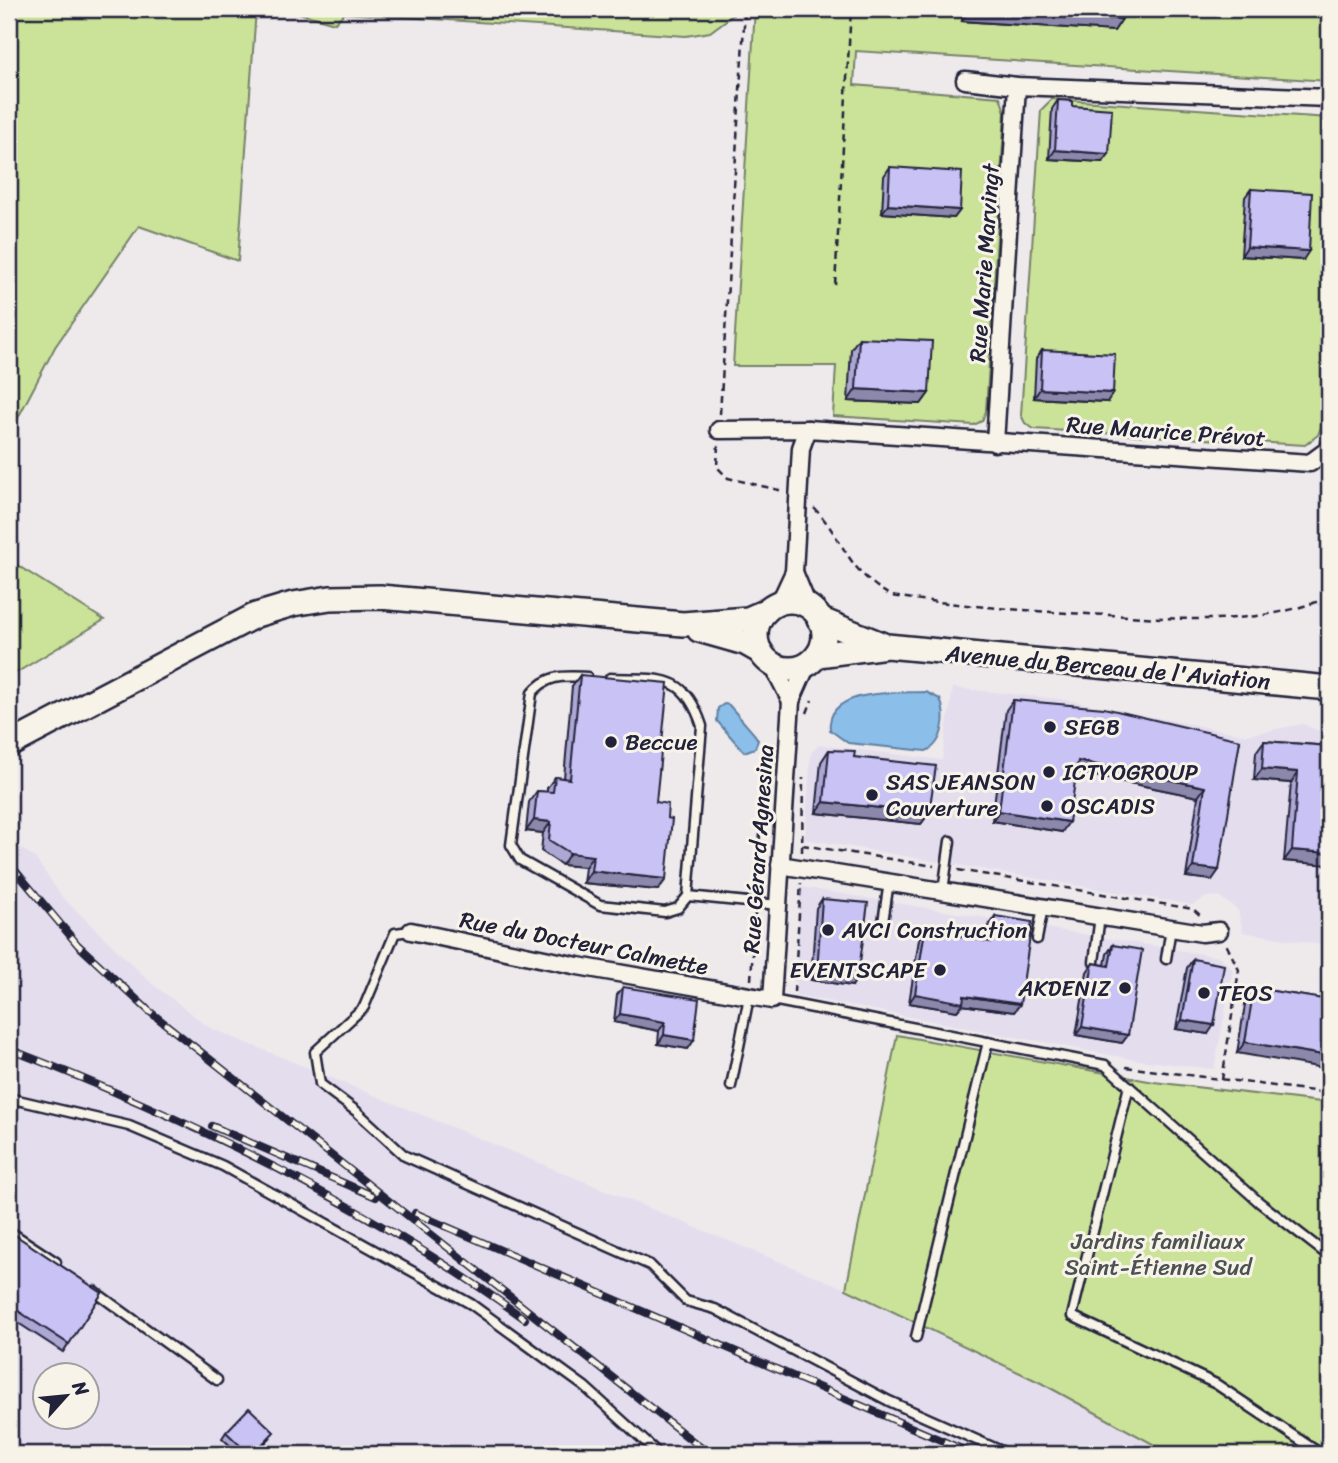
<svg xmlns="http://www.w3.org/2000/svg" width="1338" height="1463" viewBox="0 0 1338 1463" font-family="Sriracha,sans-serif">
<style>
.built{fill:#e3ddee;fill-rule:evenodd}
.green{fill:#cae399;stroke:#76826a;stroke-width:2}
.water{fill:#8bbee8;stroke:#6180a3;stroke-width:2}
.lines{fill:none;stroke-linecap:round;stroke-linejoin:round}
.lane-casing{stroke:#22223b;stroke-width:13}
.street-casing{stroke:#22223b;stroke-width:21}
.secondary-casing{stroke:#22223b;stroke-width:28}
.path{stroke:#22223b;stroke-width:2.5;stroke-dasharray:7 5;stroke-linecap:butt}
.lane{stroke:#f7f3e8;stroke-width:8}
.street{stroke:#f7f3e8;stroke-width:16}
.secondary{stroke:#f7f3e8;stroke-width:23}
.rail-casing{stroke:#22223b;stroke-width:8}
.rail{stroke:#f7f3e8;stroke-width:5;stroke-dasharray:16;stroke-linecap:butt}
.wall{fill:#aca7d3;stroke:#22223b;stroke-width:2}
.shaded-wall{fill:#8c88ac;stroke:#22223b;stroke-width:2}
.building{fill:#c8c2f5;stroke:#22223b;stroke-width:2}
.poi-dot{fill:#22223b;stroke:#f7f3e8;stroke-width:2.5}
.labels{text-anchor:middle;stroke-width:6;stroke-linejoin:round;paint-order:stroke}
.street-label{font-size:23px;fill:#22223b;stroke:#f7f3e8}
.poi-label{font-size:23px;fill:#22223b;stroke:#f7f3e8;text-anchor:start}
.park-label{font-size:23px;fill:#4c5252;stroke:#f7f3e8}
</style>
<rect width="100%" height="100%" fill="#eee9eb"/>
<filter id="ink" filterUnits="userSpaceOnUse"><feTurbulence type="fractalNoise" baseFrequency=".0143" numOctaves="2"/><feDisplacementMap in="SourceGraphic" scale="14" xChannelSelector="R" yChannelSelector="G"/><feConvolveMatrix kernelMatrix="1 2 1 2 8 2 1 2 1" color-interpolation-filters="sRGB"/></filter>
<g filter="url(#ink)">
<g class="built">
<polygon points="953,688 1060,699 1246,735 1303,724 1329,736 1329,946 1243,932 1238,910 1219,896 1206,897 1192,905 805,839 811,753 819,745 942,760"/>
<path d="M 9,840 L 35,858 L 62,897 L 152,984 L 210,1028 L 846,1289 L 1043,1384 L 1171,1454 L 9,1454 ZM 46,1376 L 88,1376 L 88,1418 L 46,1418 Z"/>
<polygon points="800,887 1220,957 1233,970 1214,1069 1131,1059 796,995"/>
</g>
<g class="green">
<polygon points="20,9 256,9 238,261 139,226 55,347 9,435 9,20"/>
<polygon points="284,9 733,9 733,15 710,32 686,36 344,13 335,23"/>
<polygon points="755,9 1329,9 1329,81 856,51 854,85 1000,97 1005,112 986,411 982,421 974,425 833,416 836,366 733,366"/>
<polygon points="1052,99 1329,118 1329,283 1321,427 1318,435 1305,445 1034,429 1025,423 1021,415 1041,110"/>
<polygon points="9,560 104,620 9,677"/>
<polygon points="897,1035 1154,1082 1329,1103 1329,1454 1171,1454 1043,1384 846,1289"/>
</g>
<g class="water">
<path d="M 926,692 L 940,699 C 947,715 944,744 926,751 L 848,743 L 830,730 C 825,687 900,693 926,692 Z"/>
<polygon points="724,704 729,705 755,735 758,740 755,748 744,752 717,721 718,708"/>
</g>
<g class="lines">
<defs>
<g id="lane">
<path d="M 587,677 C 563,676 548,674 532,693 L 511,845 L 520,860 L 600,905 L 665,912 L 678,908 L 688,896"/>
<path d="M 610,678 C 660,680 684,671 702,726 L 688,896 L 778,905"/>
<polyline points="943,891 950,841"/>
<polyline points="883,922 889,882"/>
<polyline points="411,931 395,933 364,1007 315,1052 320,1084 356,1111 405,1156 650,1265 686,1301 715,1309 889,1401 1008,1454"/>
<polyline points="1037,939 1043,907"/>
<polyline points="1166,959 1171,928"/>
<polyline points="1094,962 1100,916"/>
<polyline points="772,1000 1105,1065 1259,1202 1329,1256"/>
<polyline points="731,1086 749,997"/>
<polyline points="1129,1086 1072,1316 1216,1384 1321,1454"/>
<polyline points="9,1098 129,1126 223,1166 471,1304 585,1387 659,1454"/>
<polyline points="9,1231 56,1262"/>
<polyline points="94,1291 217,1380"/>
<polyline points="916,1337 988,1042"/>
</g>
<g id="street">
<polyline points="965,80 1017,86 1329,98"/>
<polyline points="719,430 808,429 1310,463 1329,449"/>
<polyline points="995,443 1017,86"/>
<polyline points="794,572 808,606"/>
<polyline points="780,602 794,572 801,448 808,429"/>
<polyline points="772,664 791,701"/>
<polyline points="780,865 1202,933 1219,931"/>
<polyline points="411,931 578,966 772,1000 791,701 807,665"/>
</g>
<g id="secondary">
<circle cx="790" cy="635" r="34"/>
<polyline points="819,619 881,644"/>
<polyline points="699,630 745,643 761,652"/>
<polyline points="818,655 887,646 1329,688"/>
<polyline points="9,745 256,615 293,604 330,598 380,597 683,624 748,619 766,611"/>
</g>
</defs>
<use href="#lane" class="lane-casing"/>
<use href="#street" class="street-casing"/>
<use href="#secondary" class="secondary-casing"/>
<g class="path">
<polyline points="835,285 851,9"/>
<polyline points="720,414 745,9"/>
<polyline points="718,445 717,467 728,478 783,491"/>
<path d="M 814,508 C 847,543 844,568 891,596 C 963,606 1036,612 1109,615 C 1184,619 1258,627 1329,597"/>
<polyline points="807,713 812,700"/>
<polyline points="802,845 934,866"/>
<polyline points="802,852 803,778"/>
<polyline points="958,870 1193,909 1201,916"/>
<polyline points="757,889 762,795 769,779"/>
<polyline points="751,980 755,913"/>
<polyline points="794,992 801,883"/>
<polyline points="1126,1067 1329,1093"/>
<polyline points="1222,1080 1239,970 1226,944"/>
</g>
<use href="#lane" class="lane"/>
<use href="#street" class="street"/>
<use href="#secondary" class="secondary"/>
<defs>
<g id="rail">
<polyline points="9,863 78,945 149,1011 709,1454"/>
<path d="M 9,1049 C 190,1119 367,1205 525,1319"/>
<polyline points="212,1126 376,1197"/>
<polyline points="415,1213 973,1454"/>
</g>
</defs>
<use href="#rail" class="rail-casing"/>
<use href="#rail" class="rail"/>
</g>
<g class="wall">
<polygon points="962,9 1122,9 1122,19 1114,31 962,21"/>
<polygon points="1058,100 1072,106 1103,162 1049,159 1052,109"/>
<polygon points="890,167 960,210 954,218 882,213 884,176"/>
<polygon points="1251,189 1303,260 1241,256 1245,197"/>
<polygon points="859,338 929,393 921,404 848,401 851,349"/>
<polygon points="1042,350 1107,402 1034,398 1036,359"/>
<polygon points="580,675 656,802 667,818 666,879 658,890 583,883 585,867 562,865 541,851 543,833 526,831 529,802 537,791 547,792 547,788 555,777 564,778 572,686"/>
<polygon points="1013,700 1240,740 1212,880 1186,877 1198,797 1076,772 1062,832 992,821 1006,710"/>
<polygon points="1264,741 1329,746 1329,865 1284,861 1291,783 1254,780 1256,752"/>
<polygon points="829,750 854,757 929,813 921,824 816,813 821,762"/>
<polygon points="822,899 852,986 811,980 816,908"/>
<polygon points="995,916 1020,1004 1014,1012 962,1005 957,1011 909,1003 919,939 925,930 986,941 989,925"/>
<polygon points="1113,945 1128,1035 1122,1043 1076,1035 1087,972 1093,963 1105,965 1107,954"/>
<polygon points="1193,959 1208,1034 1176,1029 1187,968"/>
<polygon points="623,987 694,1040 688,1049 658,1044 659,1031 614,1022 617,995"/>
<polygon points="1254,988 1329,1000 1237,1053 1246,999"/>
<polygon points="9,1231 102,1293 63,1352 9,1317"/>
<polygon points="226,1432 270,1438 255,1454 239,1454 222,1438"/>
</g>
<g class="shaded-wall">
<polygon points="969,10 1122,19 1114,31 962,21"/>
<polygon points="1055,150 1109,154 1103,162 1049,159"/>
<polygon points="888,205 960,210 954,218 882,213"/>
<polygon points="1247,247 1309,251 1303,260 1241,256"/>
<polygon points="856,389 929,393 921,404 848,401"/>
<polygon points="1040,389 1113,393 1107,402 1034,398"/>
<polygon points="1078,761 1205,787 1198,797 1071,771"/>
<polygon points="1262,769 1298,772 1291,783 1254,780"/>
<polygon points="824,802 929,813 921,824 816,813"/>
<polygon points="999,811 1069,822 1062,832 992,821"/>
<polygon points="534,820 551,822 543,833 526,831"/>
<polygon points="1292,850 1329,853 1329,865 1284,861"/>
<polygon points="570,853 593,856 585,867 562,865"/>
<polygon points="1193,867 1219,870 1212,880 1186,877"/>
<polygon points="591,871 666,879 658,890 583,883"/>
<polygon points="817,972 858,977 852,986 811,980"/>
<polygon points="915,994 964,996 1020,1004 1014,1012 962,1005 957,1011 909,1003"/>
<polygon points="620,1014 665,1022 659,1031 614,1022"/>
<polygon points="1182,1020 1214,1025 1208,1034 1176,1029"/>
<polygon points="1082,1027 1128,1035 1122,1043 1076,1035"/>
<polygon points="664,1035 694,1040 688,1049 658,1044"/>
<polygon points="1245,1042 1329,1056 1329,1069 1237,1053"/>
</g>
<g class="building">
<polygon points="970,9 1122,9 1122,19 969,10"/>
<polygon points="1058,100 1072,101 1072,106 1112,109 1109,154 1055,150"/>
<polygon points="890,167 962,172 960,210 888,205"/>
<polygon points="1251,189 1312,193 1309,251 1247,247"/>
<polygon points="859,338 932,341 929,393 856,389"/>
<polygon points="1042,350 1115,354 1113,393 1040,389"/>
<polygon points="580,675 668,683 656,802 668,804 667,818 672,819 666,879 591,871 593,856 570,853 549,840 551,822 534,820 537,791 553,792 555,777 570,779"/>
<polygon points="1013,700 1104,708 1240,740 1219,870 1193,867 1205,787 1078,761 1069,822 999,811"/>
<polygon points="1264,741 1329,746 1329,853 1292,850 1298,772 1262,769"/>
<polygon points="829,750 855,751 854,757 936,766 929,813 824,802"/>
<polygon points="822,899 868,903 858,977 817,972"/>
<polygon points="995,916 1032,922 1020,1004 964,996 963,1003 915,994 925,930 991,942"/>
<polygon points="1113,945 1142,950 1128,1035 1082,1027 1093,963 1109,966"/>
<polygon points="1193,959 1224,965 1214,1025 1182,1020"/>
<polygon points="623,987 699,999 694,1040 664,1035 665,1022 620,1014"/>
<polygon points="1254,988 1329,1000 1329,1056 1245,1042"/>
<polygon points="9,1231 102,1293 69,1344 9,1305"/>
<polygon points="249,1408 274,1432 253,1454 249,1454 226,1432"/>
</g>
</g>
<g class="poi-dot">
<circle cx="1050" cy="727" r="7"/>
<circle cx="611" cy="742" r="7"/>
<circle cx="1049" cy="772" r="7"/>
<circle cx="872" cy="795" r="7"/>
<circle cx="1047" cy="806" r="7"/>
<circle cx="828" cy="930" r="7"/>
<circle cx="940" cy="970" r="7"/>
<circle cx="1125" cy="988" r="7"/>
<circle cx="1204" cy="993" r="7"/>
</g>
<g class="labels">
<g class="street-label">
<text transform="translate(984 263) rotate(-86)" y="8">Rue Marie Marvingt</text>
<text transform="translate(1166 431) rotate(4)" y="8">Rue Maurice Prévot</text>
<text transform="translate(1108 667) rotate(5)" y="8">Avenue du Berceau de l'Aviation</text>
<text transform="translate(758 849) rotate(-86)" y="8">Rue Gérard Agnesina</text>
<text transform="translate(584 943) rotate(11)" y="8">Rue du Docteur Calmette</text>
</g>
<g class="poi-label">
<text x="1064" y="735">SEGB</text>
<text x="625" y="750">Beccue</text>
<text x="1063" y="780">ICTYOGROUP</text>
<text x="886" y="790">SAS JEANSON<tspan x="886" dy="26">Couverture</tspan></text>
<text x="1061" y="814">OSCADIS</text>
<text x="842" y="938">AVCI Construction</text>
<text x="926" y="978" text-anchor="end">EVENTSCAPE</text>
<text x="1111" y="996" text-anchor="end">AKDENIZ</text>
<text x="1218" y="1001">TEOS</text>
</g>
<g class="park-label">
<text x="1158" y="1249">Jardins familiaux<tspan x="1158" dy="26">Saint-Étienne Sud</tspan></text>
</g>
</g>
<rect width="1338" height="1463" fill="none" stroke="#f7f3e8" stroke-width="35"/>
<rect x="18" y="18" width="1303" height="1428" fill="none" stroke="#22223b" stroke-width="2.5" filter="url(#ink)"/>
<g transform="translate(66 1396) rotate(63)"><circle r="33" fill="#f7f3e8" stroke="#a29fa3" stroke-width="2"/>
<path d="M0-5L12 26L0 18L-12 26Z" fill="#22223b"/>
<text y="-10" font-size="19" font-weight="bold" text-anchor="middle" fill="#22223b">N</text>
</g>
</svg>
